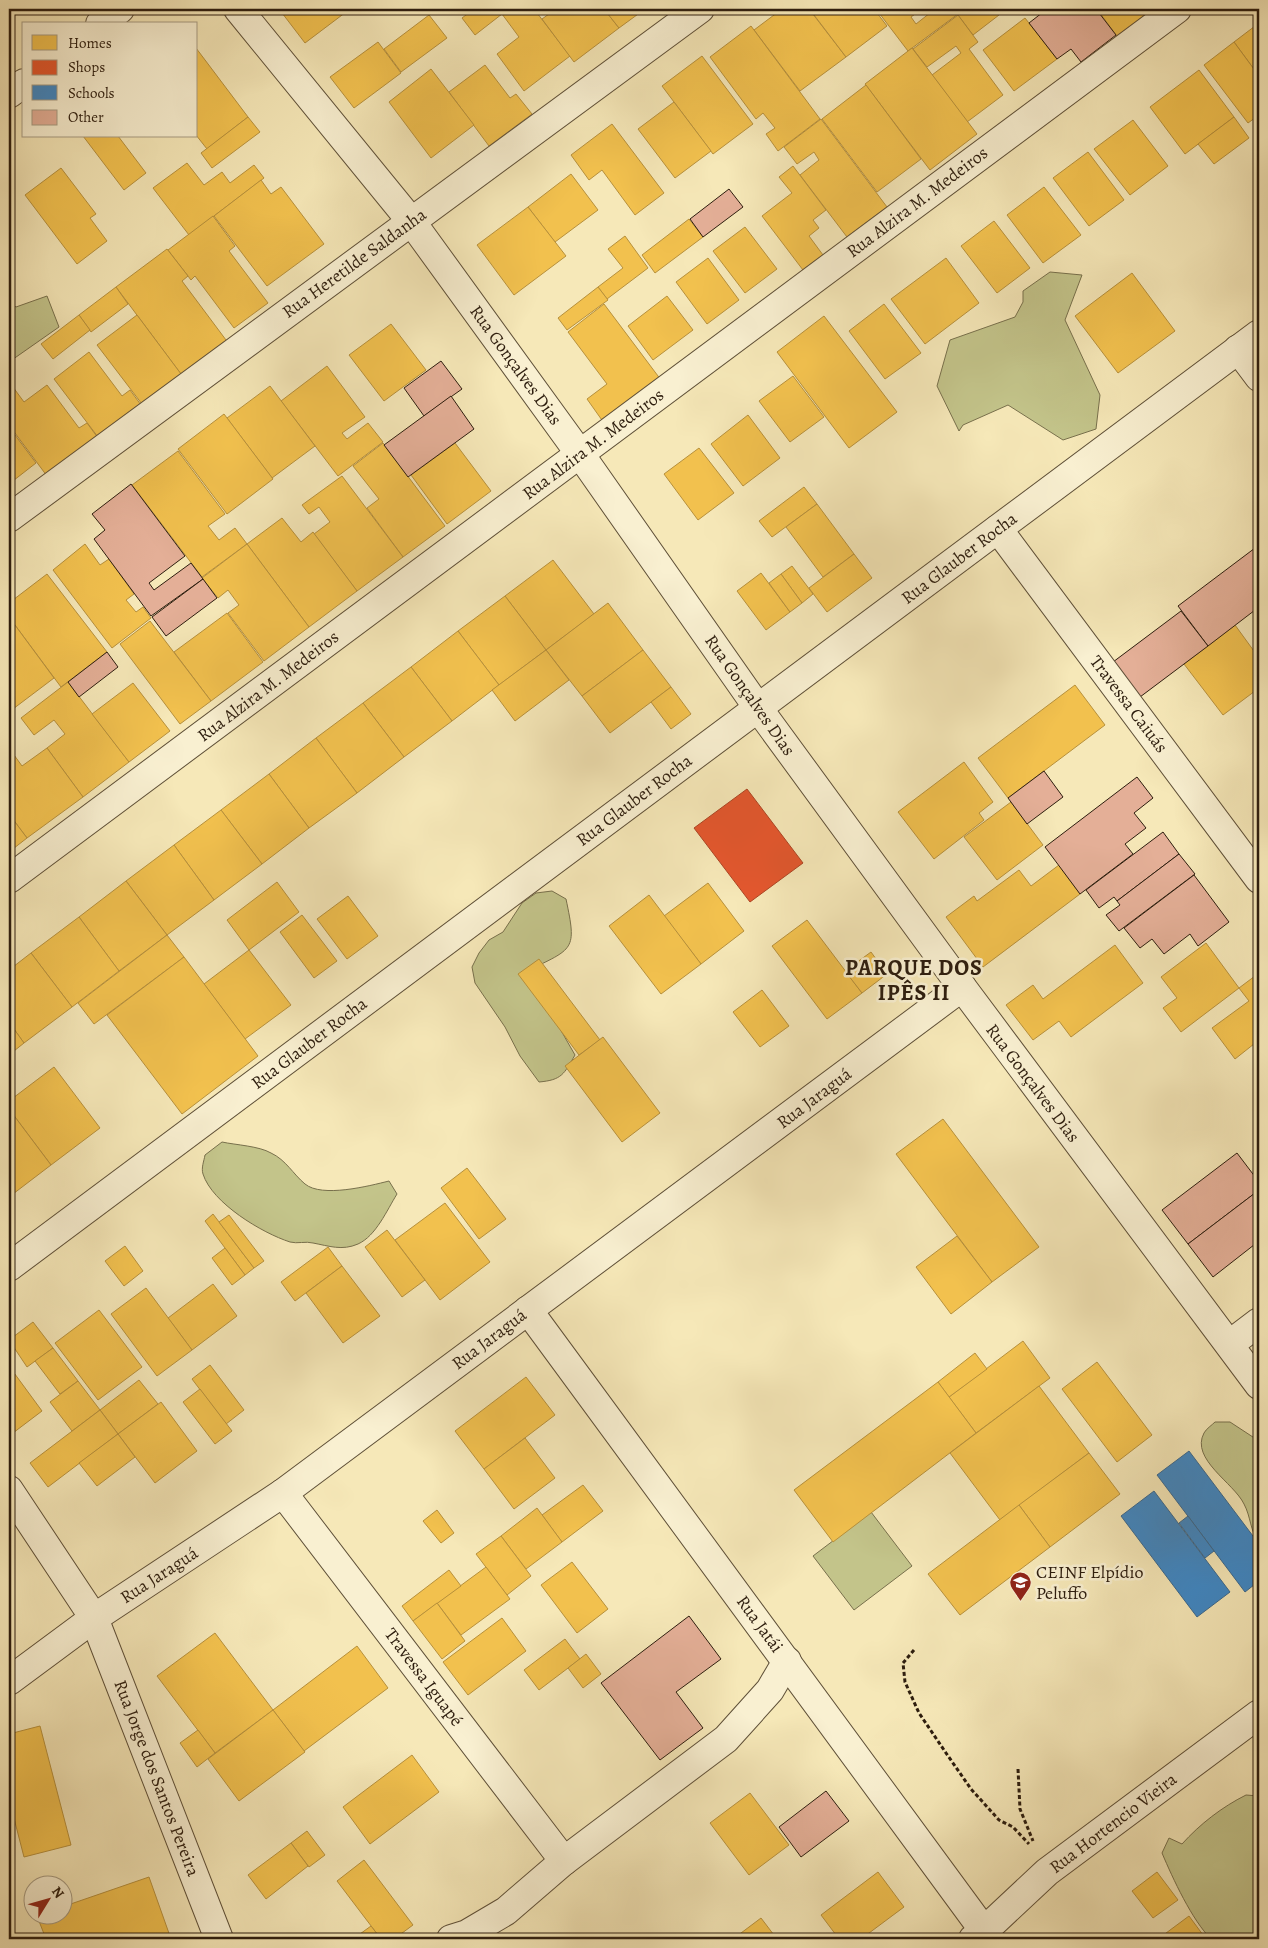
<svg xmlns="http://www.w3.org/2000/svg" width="1268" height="1948" viewBox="0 0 1268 1948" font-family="Alegreya,serif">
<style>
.green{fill:#c3c48a;stroke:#78704c}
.homes{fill:#f2c14e;stroke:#b7903b}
.shops{fill:#e4572e;stroke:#ad4624}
.schools{fill:#3f88c5;stroke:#3a688e}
.building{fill:#e4af97;stroke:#2d1d0e}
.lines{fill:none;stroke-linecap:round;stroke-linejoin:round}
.street-casing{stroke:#5f5038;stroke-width:30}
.path{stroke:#2d1d0e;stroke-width:3;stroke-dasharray:4 2.5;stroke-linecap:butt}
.street{stroke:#f9f0d1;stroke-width:28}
.labels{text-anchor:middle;stroke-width:5;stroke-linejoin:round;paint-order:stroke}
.street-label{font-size:18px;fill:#2d1d0e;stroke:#f9f0d1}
.poi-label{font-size:18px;fill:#2d1d0e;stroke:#f9f0d1;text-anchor:start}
.district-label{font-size:22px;font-weight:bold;letter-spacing:1px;fill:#2d1d0e;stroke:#f9f0d1}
</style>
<rect width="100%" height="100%" fill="#f6e8b8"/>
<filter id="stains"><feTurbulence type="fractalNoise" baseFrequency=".004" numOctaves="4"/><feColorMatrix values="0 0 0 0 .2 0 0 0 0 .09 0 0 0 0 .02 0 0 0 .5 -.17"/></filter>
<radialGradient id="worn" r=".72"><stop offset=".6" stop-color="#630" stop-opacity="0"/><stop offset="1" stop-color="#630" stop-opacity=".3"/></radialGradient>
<g class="green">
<polygon points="1050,272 1082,275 1065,320 1100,395 1096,429 1063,440 1008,405 963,425 959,431 937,386 950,340 1015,317 1023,302 1023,291"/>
<polygon points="47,296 59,327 9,362 9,302 16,307"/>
<path d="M 552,891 L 566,899 C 577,951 574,948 527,971 L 575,1055 C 564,1074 562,1080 539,1082 L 520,1056 L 505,1027 L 475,983 L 472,967 L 479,953 L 489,940 L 503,932 L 522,903 L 536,893 Z"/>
<path d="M 222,1142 C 236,1145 259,1146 271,1153 C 286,1160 293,1174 305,1184 C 322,1198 369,1186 389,1181 L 397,1194 C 387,1210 376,1236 358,1244 C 342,1251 329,1246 313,1243 C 306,1241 297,1244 290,1242 C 262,1233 212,1203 203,1174 C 201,1168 204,1161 205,1155 Z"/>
<path d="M 1215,1422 L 1230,1422 L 1259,1441 L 1259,1543 C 1250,1531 1251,1517 1244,1504 C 1234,1483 1190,1459 1204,1433 C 1206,1429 1212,1425 1215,1422 Z"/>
<polygon points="871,1512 912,1566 854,1610 813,1556"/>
<path d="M 1246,1795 L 1259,1796 L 1259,1939 L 1211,1939 C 1192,1920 1173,1879 1162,1853 L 1169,1838 L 1182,1844 C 1200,1824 1222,1807 1246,1795 Z"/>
</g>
<g class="homes">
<polygon points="279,9 350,9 305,43"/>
<polygon points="474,9 534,9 570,56 524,91 497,54 519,37 502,14 475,35 462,18"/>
<polygon points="556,9 604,9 619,28 574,62 542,19"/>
<polygon points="604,9 645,9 619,28"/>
<polygon points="782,9 809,9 846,57 800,91 754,30"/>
<polygon points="814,9 874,9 887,26 846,57 811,11"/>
<polygon points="876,9 922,9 911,17 916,24 935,9 955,9 958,14 908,51"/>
<polygon points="967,9 995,9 999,15 973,35 958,15"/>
<polygon points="1097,9 1167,9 1122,43"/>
<polygon points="429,15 447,38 401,72 384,49"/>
<polygon points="958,15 978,42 969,49 1003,95 967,122 932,75 961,53 956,46 927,67 913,49"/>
<polygon points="1025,18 1057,59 1014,91 983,50"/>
<polygon points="1259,23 1259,76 1234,42"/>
<polygon points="751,26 820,119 778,151 766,134 775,128 763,113 756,119 710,57"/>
<polygon points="378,42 401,73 354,108 330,77"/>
<polygon points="1234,42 1259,76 1259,115 1248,123 1204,65"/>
<polygon points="196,48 248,117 207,149 196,135"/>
<polygon points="912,48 977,134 930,170 865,84"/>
<polygon points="702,56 753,124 713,154 662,86"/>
<polygon points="485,65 510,98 516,94 532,114 489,146 449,92"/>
<polygon points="431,69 474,125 431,158 389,102"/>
<polygon points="1199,70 1234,117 1185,154 1150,107"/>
<polygon points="866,85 921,159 877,192 822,119"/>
<polygon points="674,102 711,151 675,178 638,129"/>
<polygon points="248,117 260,132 212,168 201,153"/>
<polygon points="1234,117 1249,138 1214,164 1198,144"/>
<polygon points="821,119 887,207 847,237 800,175 819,160 814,152 797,164 784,147"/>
<polygon points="1133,120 1168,166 1130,195 1094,149"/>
<polygon points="612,124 664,193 635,215 602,170 589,180 571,155"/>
<polygon points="83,136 118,136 146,173 124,190"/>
<polygon points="1088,152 1124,200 1089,226 1053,178"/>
<polygon points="187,163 204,185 222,172 230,183 254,165 264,178 189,235 153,188"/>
<polygon points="793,166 826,210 813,220 819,228 809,236 823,255 803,270 762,216 792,193 779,177"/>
<polygon points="61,168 96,214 90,218 107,241 77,264 25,195"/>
<polygon points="571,174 598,210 555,242 528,207"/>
<polygon points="261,180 271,194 281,187 324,244 267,286 214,216"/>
<polygon points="1044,187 1081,235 1043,263 1007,215"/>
<polygon points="528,207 566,256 514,295 477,245"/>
<polygon points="213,216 235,246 229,251 268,303 234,328 195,276 191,280 168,250"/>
<polygon points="689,219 703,237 655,273 642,255"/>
<polygon points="994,221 1030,268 997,293 961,246"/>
<polygon points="745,227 777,269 745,293 713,251"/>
<polygon points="625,236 648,268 607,299 598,287 623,268 608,249"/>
<polygon points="167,249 188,276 182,281 229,344 184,378 116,287"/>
<polygon points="708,258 739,300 707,324 676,282"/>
<polygon points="946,258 979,303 925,344 891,299"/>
<polygon points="1132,273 1175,331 1118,373 1075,316"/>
<polygon points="116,287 128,304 91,332 79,315"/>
<polygon points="598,287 608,300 567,330 558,318"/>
<polygon points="667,296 693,330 653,360 628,326"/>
<polygon points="604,304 661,380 604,423 587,399 607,384 568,332"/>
<polygon points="884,304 921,353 885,379 849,331"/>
<polygon points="79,315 90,330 53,359 41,344"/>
<polygon points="137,315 184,378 145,408 97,345"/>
<polygon points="824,316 897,412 849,448 777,352"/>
<polygon points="391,324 426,370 384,401 349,355"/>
<polygon points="89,352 122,396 130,390 141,405 98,437 54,379"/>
<polygon points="327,366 365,417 342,433 347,439 368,423 383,442 338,476 281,401"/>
<polygon points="793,376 824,417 790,442 759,401"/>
<polygon points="10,383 24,402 47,385 79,428 87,423 98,438 47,476 9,425"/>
<polygon points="270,386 315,446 272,478 227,418"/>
<polygon points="224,414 273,479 227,514 178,449"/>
<polygon points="748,415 780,458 743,486 711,444"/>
<polygon points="9,427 36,463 9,484"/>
<polygon points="383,443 445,526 403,557 367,508 379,499 353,466"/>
<polygon points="455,443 491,491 447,524 411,475"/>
<polygon points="699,448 734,493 698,520 664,474"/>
<polygon points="178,451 225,514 208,526 219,540 235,528 247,544 202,577 132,485"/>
<polygon points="342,476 403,557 357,591 314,534 330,522 319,507 309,514 302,505"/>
<polygon points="804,487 817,504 772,537 759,521"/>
<polygon points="817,504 854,554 823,577 786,527"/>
<polygon points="282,518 301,542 313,532 357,591 309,627 247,544"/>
<polygon points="85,544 100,565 109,559 134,594 126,600 136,612 143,607 151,618 112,648 53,570"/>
<polygon points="247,544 309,627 264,661 228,613 239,605 228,590 218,598 202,578"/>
<polygon points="854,554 872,578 827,612 809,588"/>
<polygon points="553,560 594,614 546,650 505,596"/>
<polygon points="792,566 813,594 802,603 781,574"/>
<polygon points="761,573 790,612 766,630 737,591"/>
<polygon points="47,574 107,652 61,687 9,617 9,603"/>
<polygon points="781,574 802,603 790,612 769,583"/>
<polygon points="505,596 546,650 499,685 458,631"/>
<polygon points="608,603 643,650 582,696 546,650"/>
<polygon points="227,613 263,662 211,701 174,652"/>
<polygon points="9,617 54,678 9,712"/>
<polygon points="150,621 211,701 180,724 120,644"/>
<polygon points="1235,625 1259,658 1259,688 1223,715 1184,664"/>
<polygon points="458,631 499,685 452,721 411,667"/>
<polygon points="546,650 569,680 515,721 492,690"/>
<polygon points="643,650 671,687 610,733 582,696"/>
<polygon points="411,667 452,721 404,757 363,703"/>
<polygon points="68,682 129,762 83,797 47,748 65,734 54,720 34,735 21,718"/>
<polygon points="133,683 170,731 129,762 92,714"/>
<polygon points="1075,685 1105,725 1008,798 978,758"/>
<polygon points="671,687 691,714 671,729 651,702"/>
<polygon points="363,703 404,757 357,793 316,738"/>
<polygon points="316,738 357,793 309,828 269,774"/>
<polygon points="9,748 22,766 47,748 83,797 27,838 9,814"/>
<polygon points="964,762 993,802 979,813 984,820 934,859 898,812"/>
<polygon points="269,774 309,828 262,864 221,810"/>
<polygon points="1011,802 1043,845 997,880 964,837"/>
<polygon points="221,810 262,864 214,900 174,845"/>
<polygon points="9,814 27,838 9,852"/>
<polygon points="174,845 214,900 167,935 126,881"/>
<polygon points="1059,865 1080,894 983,967 946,917 974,896 977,901 1019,870 1031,886"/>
<polygon points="126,881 167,935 119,971 79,917"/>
<polygon points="277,882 299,912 249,950 227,920"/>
<polygon points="708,883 744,931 701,964 664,916"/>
<polygon points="649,895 701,964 661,994 609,926"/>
<polygon points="348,896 378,936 347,959 317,919"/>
<polygon points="302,915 337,961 314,978 280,932"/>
<polygon points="79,917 119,971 72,1007 31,953"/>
<polygon points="807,920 862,993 827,1019 772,946"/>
<polygon points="167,935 184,957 94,1024 78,1003"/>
<polygon points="1206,943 1239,988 1181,1032 1163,1008 1177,998 1161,977"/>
<polygon points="1115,945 1143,983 1071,1037 1059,1021 1033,1040 1006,1005 1033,985 1043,999"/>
<polygon points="249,950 291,1005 245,1039 204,984"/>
<polygon points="871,952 887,974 862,993 845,971"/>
<polygon points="31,953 72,1007 24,1043 9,1022 9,970"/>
<polygon points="184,957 258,1056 182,1114 107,1015"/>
<polygon points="539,959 600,1040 579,1055 518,974"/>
<polygon points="1259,973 1259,1040 1235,1059 1212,1028 1249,1001 1239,988"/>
<polygon points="762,990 789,1026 760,1047 733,1012"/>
<polygon points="9,1022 24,1043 9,1055"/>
<polygon points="603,1037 660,1113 622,1142 565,1066"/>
<polygon points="54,1067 100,1128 51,1165 9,1109 9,1101"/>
<polygon points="9,1109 51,1165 9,1197"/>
<polygon points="943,1119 1039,1247 992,1282 896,1154"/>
<polygon points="467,1168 506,1219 479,1239 441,1188"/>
<polygon points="445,1203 490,1262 440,1300 395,1240"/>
<polygon points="213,1214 254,1268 245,1275 205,1221"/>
<polygon points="229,1215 264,1261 254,1268 219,1222"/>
<polygon points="387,1230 425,1280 402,1297 365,1247"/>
<polygon points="957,1236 992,1282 951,1314 916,1267"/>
<polygon points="125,1246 143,1271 124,1286 105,1261"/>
<polygon points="328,1247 342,1266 295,1301 281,1282"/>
<polygon points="225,1248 245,1275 232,1285 212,1258"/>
<polygon points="342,1266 380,1316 343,1343 306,1293"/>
<polygon points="213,1284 237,1316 192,1350 168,1318"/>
<polygon points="146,1288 192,1350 157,1376 111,1314"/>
<polygon points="99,1310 142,1367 98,1400 55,1343"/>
<polygon points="33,1322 53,1348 27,1367 9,1340"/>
<polygon points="1023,1341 1050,1378 976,1433 949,1397"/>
<polygon points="53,1348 78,1381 60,1394 35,1361"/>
<polygon points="975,1353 987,1369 949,1397 938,1382"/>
<polygon points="1097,1362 1152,1435 1117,1462 1062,1389"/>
<polygon points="210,1365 244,1410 226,1424 192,1379"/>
<polygon points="9,1366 42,1411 9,1436"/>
<polygon points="526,1377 555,1415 484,1469 455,1431"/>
<polygon points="139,1380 158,1404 118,1434 100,1410"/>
<polygon points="78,1381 100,1410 72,1431 50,1402"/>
<polygon points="938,1382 976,1433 833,1542 794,1490"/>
<polygon points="1039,1386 1089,1453 1000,1520 950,1453"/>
<polygon points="200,1389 232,1431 215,1444 183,1402"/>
<polygon points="161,1402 197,1451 155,1483 118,1434"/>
<polygon points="100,1410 118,1434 48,1487 30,1463"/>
<polygon points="118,1434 135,1457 97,1486 79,1463"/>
<polygon points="525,1438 555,1478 514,1509 484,1469"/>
<polygon points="1089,1453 1120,1494 1050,1547 1019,1505"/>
<polygon points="583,1485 603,1511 562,1542 542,1515"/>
<polygon points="1019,1505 1050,1547 960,1615 928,1574"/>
<polygon points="537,1508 562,1542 526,1569 501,1536"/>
<polygon points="437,1510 454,1533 441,1543 423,1521"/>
<polygon points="501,1536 531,1576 507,1595 476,1554"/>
<polygon points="572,1562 608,1609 577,1633 541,1585"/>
<polygon points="486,1567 510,1599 461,1635 437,1603"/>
<polygon points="449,1570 461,1586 413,1621 402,1606"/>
<polygon points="437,1603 465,1641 442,1659 413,1621"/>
<polygon points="502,1618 526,1651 468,1695 443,1662"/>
<polygon points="215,1633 273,1710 215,1753 157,1676"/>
<polygon points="565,1639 580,1659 539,1690 524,1670"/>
<polygon points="357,1646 388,1688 304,1751 273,1710"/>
<polygon points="586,1654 601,1674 583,1688 568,1668"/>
<polygon points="273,1710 305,1752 239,1801 208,1759"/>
<polygon points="40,1726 71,1845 24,1857 9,1799 9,1734"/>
<polygon points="198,1730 215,1753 197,1767 180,1743"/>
<polygon points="412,1755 439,1792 370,1844 343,1807"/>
<polygon points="750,1793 789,1845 749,1875 710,1823"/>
<polygon points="307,1831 325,1855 309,1867 291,1843"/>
<polygon points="291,1843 308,1866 266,1899 248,1875"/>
<polygon points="364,1860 413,1925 394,1939 381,1939 337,1881"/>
<polygon points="878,1872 904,1907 861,1939 839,1939 821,1915"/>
<polygon points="1157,1872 1178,1900 1153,1918 1132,1891"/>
<polygon points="149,1877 171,1939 46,1939 37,1916 62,1916 62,1907"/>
<polygon points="1189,1916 1206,1939 1158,1939"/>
<polygon points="761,1918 777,1939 733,1939"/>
<polygon points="371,1926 381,1939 353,1939"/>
<polygon points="1232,1933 1237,1939 1224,1939"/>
</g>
<polygon class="shops" points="747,789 803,863 750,902 694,828"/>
<g class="schools">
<polygon points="1189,1451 1259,1544 1259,1581 1245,1592 1157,1475"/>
<polygon points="1154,1491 1230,1592 1197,1617 1121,1516"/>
<polygon points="1188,1516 1214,1551 1205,1558 1179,1523"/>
</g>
<g class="building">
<polygon points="9,9 23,9 10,18"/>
<polygon points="1047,9 1096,9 1116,35 1081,62 1071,49 1057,59 1029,23"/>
<polygon points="729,189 743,207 703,237 690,219"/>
<polygon points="441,361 462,389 424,416 404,388"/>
<polygon points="451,396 474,429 408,477 384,445"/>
<polygon points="131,484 185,556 149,583 154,590 191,563 203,579 151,616 94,539 105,530 92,514"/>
<polygon points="1259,545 1259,607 1208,646 1178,606"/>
<polygon points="203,579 217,598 166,636 152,617"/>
<polygon points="1181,611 1208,646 1136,700 1109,665"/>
<polygon points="107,652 118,667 79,697 68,682"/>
<polygon points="1044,771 1063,797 1027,824 1008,798"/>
<polygon points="1137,777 1153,798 1134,813 1146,828 1125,844 1133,854 1080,894 1045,847"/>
<polygon points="1163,832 1179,854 1117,901 1114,897 1099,908 1086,890"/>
<polygon points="1179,854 1195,874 1119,931 1106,915 1120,905 1117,901"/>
<polygon points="1194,875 1229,922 1198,946 1190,934 1164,954 1152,939 1140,948 1124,928"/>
<polygon points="1237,1153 1259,1182 1259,1190 1188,1244 1162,1210"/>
<polygon points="1259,1190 1259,1241 1213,1277 1188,1244"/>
<polygon points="689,1616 721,1659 676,1692 703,1728 660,1760 601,1683"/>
<polygon points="826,1791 849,1821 801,1857 779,1827"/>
</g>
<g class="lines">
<defs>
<g id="street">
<polyline points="238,9 411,221 580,454 758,708 962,987 1259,1385"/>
<polyline points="100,24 120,9"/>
<polyline points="9,94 24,83"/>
<polyline points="1238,349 1259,377"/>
<polyline points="9,518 700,9"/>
<polyline points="998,529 1259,879"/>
<polyline points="9,879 1177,9"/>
<polyline points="9,1267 1259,334"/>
<polyline points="528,1310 990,1939"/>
<polyline points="1230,1344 1259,1322"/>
<polyline points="9,1490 94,1618 219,1939"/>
<polyline points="283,1493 564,1861"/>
<polyline points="9,1681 94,1618 283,1493 962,987"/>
<polyline points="451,1939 467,1934 506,1911 564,1861 726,1739 770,1690 787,1661"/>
<polyline points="973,1939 984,1931 1047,1872 1259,1714"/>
</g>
</defs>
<use href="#street" class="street-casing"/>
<g class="path">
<polyline points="914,1650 903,1663 905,1682 919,1713 946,1753 971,1789 999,1820 1013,1827 1029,1844"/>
<polyline points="1018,1769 1020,1809 1033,1841"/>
</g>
<use href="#street" class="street"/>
</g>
<defs>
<symbol id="school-pin" viewBox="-11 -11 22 30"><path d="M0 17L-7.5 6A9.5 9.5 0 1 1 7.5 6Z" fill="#8f2418" stroke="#f9f0d1"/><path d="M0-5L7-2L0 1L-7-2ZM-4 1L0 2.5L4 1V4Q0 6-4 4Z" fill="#fff"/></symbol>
</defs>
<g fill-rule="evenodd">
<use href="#school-pin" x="1008" y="1570" width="25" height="34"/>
</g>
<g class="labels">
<g class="street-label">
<text transform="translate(917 202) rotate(-37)" y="6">Rua Alzira M. Medeiros</text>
<text transform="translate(354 263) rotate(-36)" y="6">Rua Heretilde Saldanha</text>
<text transform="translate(516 365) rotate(54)" y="6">Rua Gonçalves Dias</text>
<text transform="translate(593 444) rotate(-37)" y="6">Rua Alzira M. Medeiros</text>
<text transform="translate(959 558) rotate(-37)" y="6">Rua Glauber Rocha</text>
<text transform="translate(268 686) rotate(-37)" y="6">Rua Alzira M. Medeiros</text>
<text transform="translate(750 695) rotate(55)" y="6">Rua Gonçalves Dias</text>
<text transform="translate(1129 704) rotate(53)" y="6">Travessa Caiuás</text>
<text transform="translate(634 800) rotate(-37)" y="6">Rua Glauber Rocha</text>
<text transform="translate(309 1043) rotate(-37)" y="6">Rua Glauber Rocha</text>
<text transform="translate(1033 1083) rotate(53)" y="6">Rua Gonçalves Dias</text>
<text transform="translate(814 1098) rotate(-37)" y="6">Rua Jaraguá</text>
<text transform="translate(489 1339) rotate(-37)" y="6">Rua Jaraguá</text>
<text transform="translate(159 1575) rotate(-33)" y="6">Rua Jaraguá</text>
<text transform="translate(760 1624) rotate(54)" y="6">Rua Jatái</text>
<text transform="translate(424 1677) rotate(53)" y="6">Travessa Iguapé</text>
<text transform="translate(157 1778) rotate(69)" y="6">Rua Jorge dos Santos Pereira</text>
<text transform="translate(1113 1823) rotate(-37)" y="6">Rua Hortencio Vieira</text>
</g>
<g class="poi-label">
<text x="1036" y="1578">CEINF Elpídio<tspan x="1036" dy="21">Peluffo</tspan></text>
</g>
<g class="district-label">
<text x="914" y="975">PARQUE DOS<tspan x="914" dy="25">IPÊS II</tspan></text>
</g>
</g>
<rect width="1268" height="1948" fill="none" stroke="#f6e8b8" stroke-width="30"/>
<rect x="10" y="10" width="1248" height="1928" fill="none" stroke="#2d1d0e" stroke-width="2.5"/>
<rect x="15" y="15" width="1238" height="1918" fill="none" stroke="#2d1d0e"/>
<rect x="22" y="22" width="175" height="115" fill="#f9f0d1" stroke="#a79c83"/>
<rect x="32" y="35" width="25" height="15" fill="#f2c14e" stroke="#a79c83"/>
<text x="68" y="48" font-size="15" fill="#2d1d0e">Homes</text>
<rect x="32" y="60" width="25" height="15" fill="#e4572e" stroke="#a79c83"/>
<text x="68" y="72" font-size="15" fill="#2d1d0e">Shops</text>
<rect x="32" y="85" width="25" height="15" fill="#3f88c5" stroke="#a79c83"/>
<text x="68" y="98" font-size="15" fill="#2d1d0e">Schools</text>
<rect x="32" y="110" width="25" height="15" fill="#e4af97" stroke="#a79c83"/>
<text x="68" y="122" font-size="15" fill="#2d1d0e">Other</text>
<g transform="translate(48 1900) rotate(53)"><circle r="24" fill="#f9f0d1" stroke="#a79c83"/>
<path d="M0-4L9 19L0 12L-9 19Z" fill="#8f2418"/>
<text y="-8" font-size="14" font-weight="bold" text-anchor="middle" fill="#2d1d0e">N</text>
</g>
<rect width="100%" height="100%" filter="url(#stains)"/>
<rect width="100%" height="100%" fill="url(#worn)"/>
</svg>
